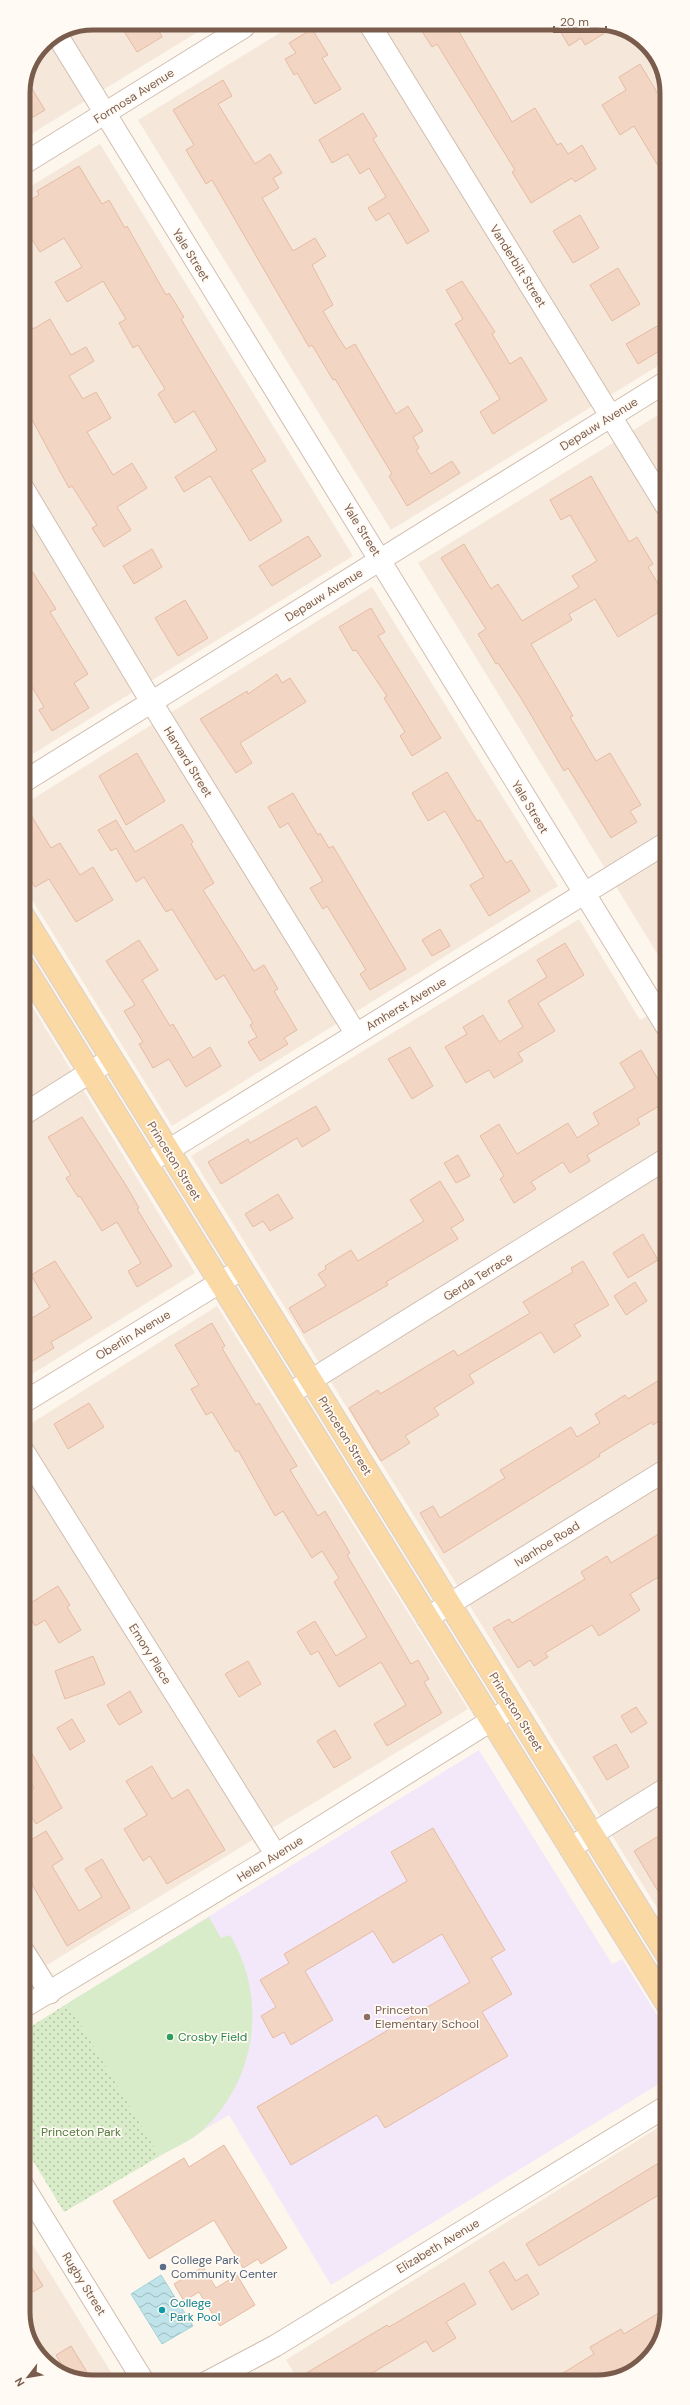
<svg xmlns="http://www.w3.org/2000/svg" width="690" height="2405" viewBox="0 0 690 2405" font-family="'DM Sans',sans-serif">
<style>
.residential{fill:#f5e8da}
.education{fill:#f3e8fa}
.park{fill:url(#park-dots)}
.garden{fill:#d8ecc9}
.water{fill:url(#water-waves);stroke:#a5d3da}
.building{fill:#f3d5c3;stroke:#e6bba3}
.lines{fill:none;stroke-linecap:round;stroke-linejoin:round}
.minor-casing{stroke:#d1beb0;stroke-width:23}
.major-casing{stroke:#dad1cd;stroke-width:24}
.minor{stroke:#fff;stroke-width:21}
.major{stroke:#fbd9a5;stroke-width:22}
.education-dot{fill:#8d6e63;stroke:#fffaf3;stroke-width:1.5}
.leisure-dot{fill:#2e9e5b;stroke:#fffaf3;stroke-width:1.5}
.service-dot{fill:#5c6f8a;stroke:#fffaf3;stroke-width:1.5}
.culture-dot{fill:#0f9aa8;stroke:#fffaf3;stroke-width:1.5}
.labels{text-anchor:middle;stroke-width:3.5;stroke-linejoin:round;paint-order:stroke}
.street-label{font-size:12px;fill:#7a5c4d;stroke:#fffaf3}
.education-label{font-size:12px;fill:#785e54;stroke:#fffaf3;text-anchor:start}
.leisure-label{font-size:12px;fill:#27864d;stroke:#fffaf3;text-anchor:start}
.park-label{font-size:12px;fill:#537a41;stroke:#fffaf3}
.service-label{font-size:12px;fill:#4e5e75;stroke:#fffaf3;text-anchor:start}
.culture-label{font-size:12px;fill:#0d838f;stroke:#fffaf3;text-anchor:start}
.rim{fill:none;stroke:#7a5c4d;stroke-width:5}
</style>
<defs>
<pattern id="park-dots" width="8" height="8" patternUnits="userSpaceOnUse"><rect width="8" height="8" fill="#d8ecc9"/><path d="M2 2h.1M6 6h.1" fill="none" stroke="#b4c2a5" stroke-width="1.8" stroke-linecap="round"/></pattern>
<pattern id="water-waves" width="16" height="10" patternUnits="userSpaceOnUse"><rect width="16" height="10" fill="#bfe3e8"/><path d="M0 5q4-4 8 0t8 0" fill="none" stroke="#a0bbbe"/></pattern>
</defs>
<rect width="100%" height="100%" fill="#fdf6ec"/>
<g class="residential">
<polygon points="602,23 643,40 666,79 666,361 391,530 138,120 291,26"/>
<polygon points="206,27 111,85 23,139 23,93 28,66 44,43 66,28"/>
<polygon points="100,144 353,556 23,760 23,191"/>
<polygon points="666,410 666,968 418,563"/>
<polygon points="372,587 558,886 172,1126 23,885 23,805"/>
<polygon points="579,919 640,1020 666,1005 667,1924 191,1156"/>
<polygon points="24,993 195,1273 24,1379"/>
<polygon points="217,1306 468,1709 24,1979 24,1428"/>
<polygon points="667,2122 667,2312 652,2355 611,2381 299,2381 286,2360"/>
<polygon points="24,2231 117,2382 88,2382 47,2364 24,2326"/>
</g>
<polygon class="education" points="479,1750 612,1964 622,1959 667,2031 667,2079 331,2285 229,2115 160,2156 68,2003"/>
<polygon class="park" points="68,2003 160,2156 64,2212 24,2146 24,2031"/>
<path class="garden" d="M 209,1917 L 221,1938 L 230,1935 C 268,1998 257,2080 202,2131 C 191,2141 173,2148 160,2156 L 68,2003 Z"/>
<polygon class="water" points="161,2275 193,2326 162,2344 131,2294"/>
<g class="building">
<polygon points="602,23 613,28 585,45 581,38 569,46 556,24"/>
<polygon points="418,25 455,25 512,122 535,108 557,145 561,143 568,154 582,145 596,169 575,182 572,178 531,203 512,172 515,170 437,44 432,47"/>
<polygon points="157,27 162,37 137,52 122,28"/>
<polygon points="312,29 328,55 322,58 341,89 315,104 297,73 294,75 285,59 296,53 289,43"/>
<polygon points="640,64 666,107 666,179 634,126 620,135 602,105 626,90 619,77"/>
<polygon points="26,79 45,110 23,123 23,93"/>
<polygon points="223,80 232,96 218,104 255,164 270,154 282,173 273,178 279,188 262,198 293,251 315,238 326,256 312,265 333,305 323,311 338,337 346,349 355,344 396,414 408,406 423,431 413,437 419,448 416,450 431,474 452,461 460,473 407,506 389,476 392,474 335,379 333,380 312,345 309,347 212,180 206,184 186,150 194,145 173,110"/>
<polygon points="363,113 377,136 373,139 429,231 407,244 389,213 376,221 368,208 386,197 369,168 360,174 348,154 332,163 319,140"/>
<polygon points="79,166 102,204 109,200 125,228 127,226 166,295 169,293 184,317 181,319 204,358 266,461 251,470 282,521 250,541 210,476 184,492 175,477 217,450 194,411 175,423 158,394 165,389 138,345 133,348 119,323 126,319 103,281 67,302 55,282 82,267 64,238 40,252 23,225 23,204 39,195 37,191"/>
<polygon points="580,215 599,248 573,263 553,231"/>
<polygon points="618,268 640,304 612,321 590,285"/>
<polygon points="462,281 495,332 492,334 510,364 521,357 547,400 493,434 480,412 500,399 455,324 463,319 446,290"/>
<polygon points="23,313 33,329 50,319 71,355 86,347 94,361 69,376 83,399 96,392 111,418 87,432 113,475 132,463 147,488 117,507 131,530 104,547 92,528 97,525 72,486 69,488 23,403"/>
<polygon points="659,325 666,335 666,347 638,364 626,344"/>
<polygon points="591,476 629,542 637,537 653,564 648,567 666,597 666,608 618,637 595,599 569,614 572,620 531,644 573,716 570,717 596,761 610,753 641,805 630,811 637,822 611,838 568,768 564,771 521,698 498,663 496,664 478,634 486,629 441,558 464,544 491,589 498,584 522,621 579,587 572,576 597,561 570,515 561,520 550,500"/>
<polygon points="308,536 321,556 272,586 259,566"/>
<polygon points="152,549 162,567 134,584 123,566"/>
<polygon points="23,557 56,609 50,612 88,674 74,683 89,708 52,731 39,710 44,707 23,672"/>
<polygon points="185,600 208,638 178,656 155,618"/>
<polygon points="371,608 385,632 378,636 441,738 412,756 400,736 405,732 384,698 387,696 356,650 353,651 339,627"/>
<polygon points="277,674 282,683 290,678 306,702 240,743 252,763 236,773 200,719 247,691 248,694"/>
<polygon points="137,753 165,801 126,825 99,776"/>
<polygon points="447,772 477,821 480,820 506,863 511,860 530,891 489,916 470,885 484,877 445,811 428,821 412,793"/>
<polygon points="293,793 318,835 320,833 329,848 333,846 406,969 370,990 360,974 366,970 327,906 323,909 310,888 323,881 288,823 280,828 268,807"/>
<polygon points="23,802 51,848 60,843 80,875 93,867 113,900 76,922 49,879 35,887 23,868"/>
<polygon points="116,820 135,852 182,824 193,842 191,844 214,883 203,890 254,971 264,965 278,989 274,991 297,1030 284,1038 288,1044 260,1061 248,1042 257,1037 250,1025 253,1023 224,975 216,980 172,909 166,912 144,877 136,882 116,848 111,851 98,830"/>
<polygon points="440,929 450,946 432,956 422,940"/>
<polygon points="139,940 158,970 142,980 170,1026 173,1024 193,1058 210,1047 221,1066 186,1087 169,1059 153,1068 139,1044 143,1042 124,1011 135,1005 106,961"/>
<polygon points="565,943 584,975 538,1003 555,1031 518,1053 523,1061 494,1078 489,1070 466,1083 445,1047 467,1034 463,1027 483,1015 499,1042 523,1027 508,1001 547,977 537,960"/>
<polygon points="410,1047 433,1086 412,1099 388,1059"/>
<polygon points="641,1050 666,1093 666,1102 637,1119 640,1124 587,1155 590,1161 570,1173 563,1162 531,1182 536,1189 514,1203 500,1179 504,1176 480,1136 499,1124 517,1154 568,1123 577,1138 599,1124 593,1113 635,1088 620,1063"/>
<polygon points="316,1106 330,1130 302,1147 297,1138 221,1184 208,1162 248,1139 250,1143"/>
<polygon points="82,1117 127,1187 139,1208 137,1209 172,1266 137,1287 128,1271 141,1263 117,1222 102,1231 80,1196 78,1197 66,1178 71,1175 48,1137"/>
<polygon points="458,1155 470,1176 456,1183 444,1163"/>
<polygon points="440,1181 464,1220 451,1228 458,1239 386,1282 388,1285 304,1333 289,1308 326,1286 318,1274 326,1269 325,1266 351,1250 358,1261 424,1221 410,1200"/>
<polygon points="278,1194 293,1218 270,1231 263,1221 253,1227 245,1214"/>
<polygon points="643,1234 658,1260 628,1278 613,1253"/>
<polygon points="55,1261 92,1318 51,1342 54,1348 24,1366 24,1323 50,1307 31,1275"/>
<polygon points="583,1261 609,1305 574,1325 581,1336 554,1353 541,1332 469,1375 474,1383 434,1408 439,1415 405,1436 410,1443 381,1461 349,1408 378,1390 380,1394 454,1350 458,1356 530,1313 523,1302 573,1272 571,1268"/>
<polygon points="635,1282 647,1301 626,1315 614,1296"/>
<polygon points="212,1323 225,1346 222,1348 256,1405 259,1403 297,1466 290,1470 318,1516 325,1511 350,1553 347,1555 411,1664 418,1660 429,1679 424,1682 442,1713 387,1746 374,1724 406,1705 381,1662 339,1687 318,1651 311,1655 297,1632 315,1621 336,1656 367,1637 334,1582 339,1578 322,1551 312,1558 283,1511 275,1516 238,1450 236,1452 212,1412 206,1415 191,1389 199,1385 175,1345"/>
<polygon points="666,1376 666,1416 653,1425 652,1422 599,1454 600,1456 444,1553 420,1513 433,1506 440,1518 505,1478 500,1470 571,1427 577,1437 600,1423 595,1414 625,1395 628,1399"/>
<polygon points="89,1403 104,1427 68,1449 54,1424"/>
<polygon points="667,1529 667,1572 630,1594 640,1610 599,1636 592,1625 545,1653 548,1657 534,1666 530,1660 518,1668 493,1628 509,1619 512,1623 585,1579 581,1572 607,1556 611,1563"/>
<polygon points="58,1586 70,1605 67,1607 81,1630 59,1643 45,1620 35,1626 24,1607"/>
<polygon points="93,1656 105,1684 65,1699 55,1671"/>
<polygon points="248,1661 261,1684 239,1697 225,1674"/>
<polygon points="130,1691 142,1712 119,1725 107,1705"/>
<polygon points="636,1707 647,1723 631,1733 621,1716"/>
<polygon points="72,1719 85,1741 70,1750 57,1728"/>
<polygon points="335,1730 351,1758 334,1768 317,1741"/>
<polygon points="24,1739 62,1808 36,1824 24,1804 24,1794 34,1788 24,1771"/>
<polygon points="616,1744 629,1767 607,1780 593,1757"/>
<polygon points="152,1766 172,1799 188,1789 225,1850 167,1884 150,1856 143,1861 124,1829 147,1815 126,1781"/>
<polygon points="433,1828 505,1950 491,1958 512,1994 482,2012 508,2056 385,2128 377,2115 291,2165 257,2107 470,1982 442,1934 393,1963 373,1931 305,1971 333,2020 291,2045 284,2032 273,2038 261,2016 276,2007 260,1980 289,1963 284,1954 407,1881 391,1852"/>
<polygon points="46,1831 63,1859 52,1866 79,1911 102,1897 85,1869 102,1859 130,1908 67,1946 29,1879 24,1882 24,1844"/>
<polygon points="667,1831 667,1906 634,1851"/>
<polygon points="224,2145 287,2248 261,2264 258,2259 243,2268 214,2220 149,2259 113,2201 184,2158 189,2167"/>
<polygon points="667,2158 667,2190 539,2266 526,2244"/>
<polygon points="24,2255 43,2286 24,2297"/>
<polygon points="504,2262 516,2281 527,2274 539,2294 512,2310 489,2271"/>
<polygon points="203,2267 216,2288 237,2275 255,2305 220,2326 199,2292 184,2301 174,2284"/>
<polygon points="464,2283 476,2304 446,2322 456,2338 433,2352 426,2341 367,2376 365,2373 351,2381 293,2381 387,2325 389,2327"/>
<polygon points="667,2308 653,2353 605,2381 550,2381 594,2354 590,2347 621,2329 624,2334"/>
<polygon points="71,2346 93,2382 66,2373 56,2355"/>
</g>
<g class="lines">
<defs>
<g id="minor">
<polyline points="370,25 666,506"/>
<polyline points="57,35 666,1026"/>
<polyline points="23,164 244,27"/>
<polyline points="23,488 152,703 356,1034"/>
<polyline points="23,782 666,382"/>
<polyline points="24,1114 111,1059"/>
<polyline points="146,1164 666,843"/>
<polyline points="289,1394 666,1159"/>
<polyline points="24,1402 242,1269"/>
<polyline points="24,1452 276,1855"/>
<polyline points="427,1618 666,1470"/>
<polyline points="570,1848 667,1788"/>
<polyline points="24,1952 50,1993"/>
<polyline points="24,2007 276,1855 513,1707"/>
<polyline points="24,2187 144,2382"/>
<polyline points="207,2382 275,2346 667,2106"/>
</g>
<g id="major">
<polyline points="24,917 667,1955"/>
<polyline points="24,966 667,2004"/>
</g>
</defs>
<use href="#minor" class="minor-casing"/>
<use href="#major" class="major-casing"/>
<use href="#minor" class="minor"/>
<use href="#major" class="major"/>
</g>
<circle class="education-dot" cx="367" cy="2017" r="4"/>
<circle class="leisure-dot" cx="170" cy="2037" r="4"/>
<circle class="service-dot" cx="163" cy="2267" r="4"/>
<circle class="culture-dot" cx="162" cy="2310" r="4"/>
<g class="labels">
<g class="street-label">
<text transform="translate(134 96) rotate(-32)" y="4">Formosa Avenue</text>
<text transform="translate(191 255) rotate(58)" y="4">Yale Street</text>
<text transform="translate(518 266) rotate(58)" y="4">Vanderbilt Street</text>
<text transform="translate(599 424) rotate(-32)" y="4">Depauw Avenue</text>
<text transform="translate(362 530) rotate(58)" y="4">Yale Street</text>
<text transform="translate(324 595) rotate(-32)" y="4">Depauw Avenue</text>
<text transform="translate(188 762) rotate(58)" y="4">Harvard Street</text>
<text transform="translate(530 807) rotate(59)" y="4">Yale Street</text>
<text transform="translate(406 1004) rotate(-31)" y="4">Amherst Avenue</text>
<text transform="translate(174 1161) rotate(58)" y="4">Princeton Street</text>
<text transform="translate(478 1277) rotate(-32)" y="4">Gerda Terrace</text>
<text transform="translate(133 1335) rotate(-31)" y="4">Oberlin Avenue</text>
<text transform="translate(345 1436) rotate(58)" y="4">Princeton Street</text>
<text transform="translate(547 1544) rotate(-32)" y="4">Ivanhoe Road</text>
<text transform="translate(150 1654) rotate(58)" y="4">Emory Place</text>
<text transform="translate(516 1712) rotate(58)" y="4">Princeton Street</text>
<text transform="translate(270 1859) rotate(-32)" y="4">Helen Avenue</text>
<text transform="translate(438 2246) rotate(-31)" y="4">Elizabeth Avenue</text>
<text transform="translate(84 2284) rotate(58)" y="4">Rugby Street</text>
</g>
<g class="education-label">
<text x="375" y="2014">Princeton<tspan x="375" dy="14">Elementary School</tspan></text>
</g>
<g class="leisure-label">
<text x="178" y="2041">Crosby Field</text>
</g>
<g class="park-label">
<text x="81" y="2136">Princeton Park</text>
</g>
<g class="service-label">
<text x="171" y="2264">College Park<tspan x="171" dy="14">Community Center</tspan></text>
</g>
<g class="culture-label">
<text x="170" y="2307">College<tspan x="170" dy="14">Park Pool</tspan></text>
</g>
</g>
<path d="M0 0H690V2405H0ZM93 30H597A63 63 0 0 1 660 93V2312A63 63 0 0 1 597 2375H93A63 63 0 0 1 30 2312V93A63 63 0 0 1 93 30Z" fill="#fffaf3" fill-rule="evenodd"/>
<path class="rim" d="M93 30H597A63 63 0 0 1 660 93V2312A63 63 0 0 1 597 2375H93A63 63 0 0 1 30 2312V93A63 63 0 0 1 93 30Z"/>
<g transform="translate(28 2377) rotate(239)" stroke="#fffaf3" stroke-width="3" paint-order="stroke">
<path d="M0-3L7 15L0 10L-7 15Z" fill="#7a5c4d"/>
<text y="-6" font-size="11" font-weight="bold" text-anchor="middle" fill="#7a5c4d">N</text>
</g>
<path d="M554 26v6h52v-6" fill="none" stroke="#7a5c4d" stroke-width="2"/>
<text x="560" y="26" font-size="12" fill="#7a5c4d" stroke="#fffaf3" stroke-width="3" paint-order="stroke">20 m</text>
</svg>
